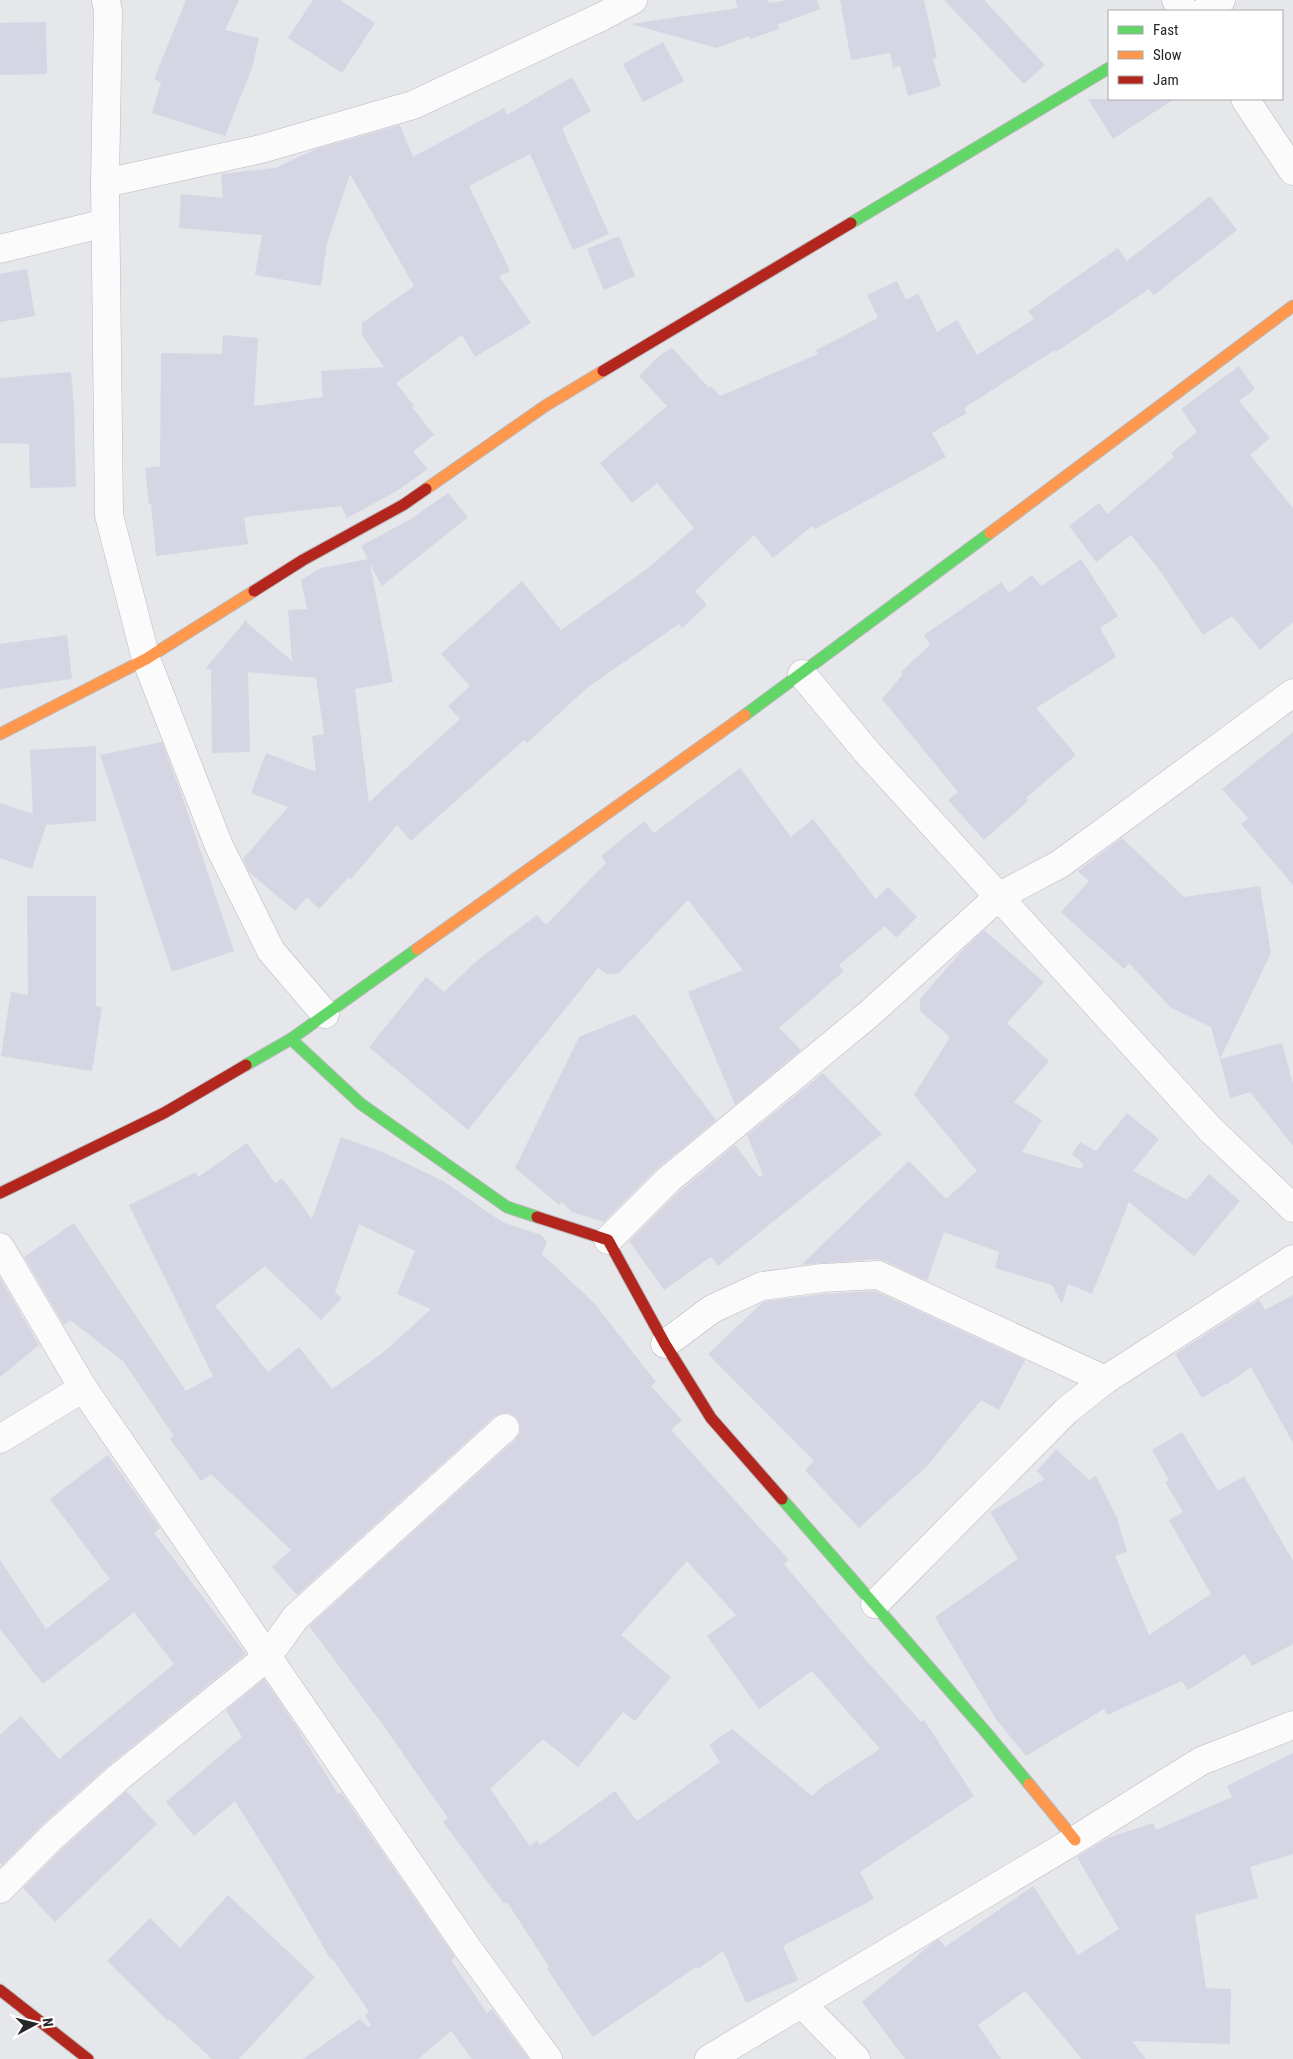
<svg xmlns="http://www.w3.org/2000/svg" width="1293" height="2059" viewBox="0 0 1293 2059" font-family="'Roboto Condensed',sans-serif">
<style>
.building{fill:#d6d5e4;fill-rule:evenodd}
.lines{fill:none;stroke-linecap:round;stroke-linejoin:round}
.street-casing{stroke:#b8babc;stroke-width:29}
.fast-casing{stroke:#b8babc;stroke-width:13}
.slow-casing{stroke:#b8babc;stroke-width:13}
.jam-casing{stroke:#b8babc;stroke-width:13}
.street{stroke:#fbfbfc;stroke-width:28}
.fast{stroke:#63d668;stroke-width:11}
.slow{stroke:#ff974d;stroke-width:11}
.jam{stroke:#b3261e;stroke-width:11}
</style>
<rect width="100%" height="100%" fill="#e5e7ea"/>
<g class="building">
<polygon points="186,0 239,0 225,30 259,38 252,68 225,136 152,113 161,82 154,79"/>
<polygon points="313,0 340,0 375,23 342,73 288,38"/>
<polygon points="735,0 768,0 769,3 789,0 817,0 820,9 777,25 779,29 750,39 749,36 717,48 631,24 738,8"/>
<polygon points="840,0 924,0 937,58 933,59 941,86 908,96 900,66 893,68 890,53 851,60"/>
<polygon points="944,0 984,0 1045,65 1024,84"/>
<polygon points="46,22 47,74 0,75 0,23"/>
<polygon points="663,42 684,81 643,102 623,64"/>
<polygon points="572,77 591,111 562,128 609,234 573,250 530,154 469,186 510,271 499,276 531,323 475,357 462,335 396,383 414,406 412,407 434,435 413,452 428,469 395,492 347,518 341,506 244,517 248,544 156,556 151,504 149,504 145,468 160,466 161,353 222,354 223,335 258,338 254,406 323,397 321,371 384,367 362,335 362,323 414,286 350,174 327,243 321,286 255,275 262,235 179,228 181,194 223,198 221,174 275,168 316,149 400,125 413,157 504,108 507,115"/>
<polygon points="1088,99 1174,99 1113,139"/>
<polygon points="1210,196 1237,230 1154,295 1149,289 1056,352 1055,350 964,408 967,413 932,433 946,457 815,529 812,526 773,558 754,535 695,591 707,605 682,628 679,624 588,687 527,743 524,740 411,841 397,825 351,879 349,877 319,909 307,897 295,911 249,872 243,859 288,807 251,793 266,753 316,772 312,736 324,734 316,678 248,672 250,752 212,753 211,669 205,669 247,619 247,623 292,661 288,610 307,609 301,580 321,568 368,559 361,546 411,519 448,493 468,517 382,586 370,564 393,682 355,689 369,802 460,719 448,706 470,686 441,654 522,581 561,630 647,569 694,528 657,483 632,503 600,463 667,406 639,376 660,355 672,348 709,388 711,386 720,396 818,354 816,350 878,318 867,295 897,281 906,300 918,293 937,332 957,320 977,355 1034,319 1028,311 1118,248 1127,261"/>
<polygon points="619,236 635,276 604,290 587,249"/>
<polygon points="27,269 35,316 0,322 0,274"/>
<polygon points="1239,366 1255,389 1239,401 1270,438 1250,455 1293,508 1293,622 1260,650 1232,616 1203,635 1158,568 1131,535 1096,562 1069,526 1099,503 1107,514 1174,457 1171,453 1197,432 1181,409"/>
<polygon points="71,372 74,406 76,487 30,488 29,444 0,443 0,378"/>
<polygon points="1081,559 1118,616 1100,628 1116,657 1036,708 1076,755 1026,798 1028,801 984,840 948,800 958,792 882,699 903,674 901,672 930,645 924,635 1001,582 1009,593 1032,575 1041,586"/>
<polygon points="67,635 72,679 0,689 0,644"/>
<polygon points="1293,732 1293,885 1241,824 1248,818 1222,789"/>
<polygon points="162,742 180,790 234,951 172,972 100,755"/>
<polygon points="96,746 96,821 46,825 32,869 0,858 0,803 33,814 30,750"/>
<polygon points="740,768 791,837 813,819 876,899 888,887 917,917 896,938 885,926 839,965 844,971 779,1028 801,1050 735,1105 688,992 743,970 688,900 618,974 607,974 598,968 468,1130 369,1047 426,977 444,992 479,959 537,915 546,925 606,863 601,856 644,821 654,833"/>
<polygon points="1122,838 1184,897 1260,886 1271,953 1220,1059 1211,1027 1170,1007 1129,963 1124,969 1061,912 1089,881 1078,871"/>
<polygon points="27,896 96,896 96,1006 102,1007 92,1071 1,1056 11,992 28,995"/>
<polygon points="984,930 1044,982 1007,1023 1049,1061 1014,1102 1042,1120 1022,1152 1081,1169 1084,1165 1072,1154 1080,1142 1096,1151 1127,1113 1159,1139 1133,1171 1187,1200 1209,1174 1240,1201 1194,1256 1129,1202 1092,1294 1068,1284 1062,1304 1052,1285 995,1268 999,1252 944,1232 927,1281 885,1261 878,1259 801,1265 909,1161 946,1199 977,1171 914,1095 950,1037 920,1011 920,999 960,953"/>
<polygon points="635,1014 716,1120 658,1168 604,1222 572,1212 562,1202 559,1205 515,1168 579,1037"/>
<polygon points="1282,1043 1293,1084 1293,1146 1250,1092 1230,1098 1220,1059"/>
<polygon points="823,1073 882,1134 718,1266 711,1257 664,1290 629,1241 680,1191 735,1145 759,1177 763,1175 747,1135"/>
<path d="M 341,1137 L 385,1153 L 443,1181 L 502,1222 L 541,1235 L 547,1242 L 542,1254 L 594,1303 L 656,1382 L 651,1386 L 682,1420 L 671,1430 L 789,1560 L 784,1564 L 857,1650 L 921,1722 L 924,1720 L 974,1796 L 860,1872 L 874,1899 L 783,1946 L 798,1980 L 746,2003 L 723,1951 L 698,1969 L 696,1967 L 593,2037 L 547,1969 L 549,1967 L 507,1902 L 504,1904 L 443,1822 L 448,1818 L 380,1721 L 309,1626 L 515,1440 L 520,1433 L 520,1425 L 516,1417 L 509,1413 L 502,1413 L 495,1416 L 297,1595 L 272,1567 L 291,1550 L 211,1474 L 201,1481 L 170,1439 L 174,1436 L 123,1361 L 70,1320 L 64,1325 L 24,1257 L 74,1223 L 186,1391 L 213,1376 L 129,1205 L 196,1172 L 198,1177 L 247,1143 L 275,1183 L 282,1178 L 312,1219 ZM 359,1224 L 415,1251 L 397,1294 L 431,1309 L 385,1351 L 332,1389 L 299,1347 L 268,1372 L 215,1306 L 265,1266 L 321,1320 L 342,1298 L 335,1292 ZM 687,1561 L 736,1615 L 707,1636 L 759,1709 L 812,1671 L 880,1749 L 823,1786 L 812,1796 L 732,1729 L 709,1745 L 720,1762 L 637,1821 L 615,1791 L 540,1845 L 537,1840 L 530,1846 L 490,1789 L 543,1739 L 578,1767 L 623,1712 L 635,1721 L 671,1677 L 621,1635 Z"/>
<polygon points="0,1278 39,1345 0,1377"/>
<polygon points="875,1291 1025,1360 999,1410 981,1400 927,1466 859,1528 805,1470 814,1461 708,1354 761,1304 766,1301 823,1294"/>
<polygon points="1293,1295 1293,1443 1251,1367 1226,1385 1225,1384 1202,1398 1175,1354 1259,1300 1265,1310"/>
<polygon points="1182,1432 1218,1491 1244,1476 1293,1561 1293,1644 1252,1666 1245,1654 1188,1690 1182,1681 1107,1715 1104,1709 1026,1756 996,1719 935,1617 1018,1559 990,1512 1045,1479 1037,1471 1056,1449 1089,1480 1096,1476 1117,1518 1127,1552 1115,1556 1149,1635 1211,1594 1169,1520 1183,1512 1165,1482 1169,1480 1152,1450"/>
<polygon points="108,1455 160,1528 154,1533 246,1654 109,1765 43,1824 2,1865 0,1863 0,1735 21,1716 59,1759 174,1664 134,1612 43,1684 0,1629 0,1560 46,1629 110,1579 50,1499"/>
<polygon points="264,1679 296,1726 338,1794 341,1792 455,1957 451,1960 487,2013 492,2009 529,2059 472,2059 451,2031 418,2059 303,2059 360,2019 368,2027 371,2025 365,2015 369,2012 332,1958 331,1960 280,1873 235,1801 194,1836 166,1802 242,1737 226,1710"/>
<polygon points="1293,1753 1293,1854 1250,1867 1258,1898 1195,1915 1206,1988 1231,1989 1230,2044 1132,2041 1146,2059 1082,2059 1025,1991 978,2025 1001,2059 905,2059 862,2002 934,1942 939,1939 945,1947 1033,1886 1078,1955 1119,1929 1077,1857 1108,1838 1153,1823 1156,1830 1232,1797 1227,1786"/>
<polygon points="126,1791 157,1824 55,1922 23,1888 64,1847"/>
<polygon points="228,1895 315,1977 239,2059 212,2059 169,2019 168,2021 107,1961 150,1918 180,1948"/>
</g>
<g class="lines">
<defs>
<g id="street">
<polyline points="106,0 108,12 105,183 109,515 146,659 219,846 271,951 325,1014"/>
<polyline points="1176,0 1185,11"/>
<polyline points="1205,11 1221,0"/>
<polyline points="1245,99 1293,171"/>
<polyline points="105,183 261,149 413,105 603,16 633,0"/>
<polyline points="0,249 105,223"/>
<polyline points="802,674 867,752 1210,1129 1293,1208"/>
<polyline points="608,1240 669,1179 869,1014 998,897 1060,864 1293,693"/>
<polyline points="0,1247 83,1388 0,1439"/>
<polyline points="665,1344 712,1309 762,1286 822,1278 878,1275 1105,1380"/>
<polyline points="83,1388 466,1946 548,2059"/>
<polyline points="875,1604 1066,1411 1105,1380 1293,1259"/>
<polyline points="0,1889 53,1836 119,1777 267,1657 296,1617 505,1428"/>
<polyline points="802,2004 856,2059"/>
<polyline points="709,2059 1075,1840 1201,1761 1293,1725"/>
</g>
<g id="fast">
<polyline points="851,223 1109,68"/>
<polyline points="745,715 990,533"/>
<polyline points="291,1039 361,1104 507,1207 537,1217"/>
<polyline points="246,1065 291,1039 417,949"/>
<polyline points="782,1499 985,1731 1029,1784"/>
</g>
<g id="slow">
<polyline points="426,489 545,406 603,371"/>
<polyline points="990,533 1293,306"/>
<polyline points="0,734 146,659 254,591"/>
<polyline points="417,949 745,715"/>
<polyline points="1029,1784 1075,1840"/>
</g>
<g id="jam">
<polyline points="603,371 851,223"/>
<polyline points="254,591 303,560 403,505 426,489"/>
<polyline points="0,1193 164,1113 246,1065"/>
<polyline points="537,1217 608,1240 665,1344 711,1418 782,1499"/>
<polyline points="0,1990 88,2059"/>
</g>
</defs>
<use href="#street" class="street-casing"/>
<use href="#fast" class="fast-casing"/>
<use href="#slow" class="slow-casing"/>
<use href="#jam" class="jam-casing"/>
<use href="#street" class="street"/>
<use href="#fast" class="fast"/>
<use href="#slow" class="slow"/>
<use href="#jam" class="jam"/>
</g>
<rect x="1108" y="10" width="175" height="90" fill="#ffffff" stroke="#a8a9a9"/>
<rect x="1118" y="26" width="25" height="8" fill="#63d668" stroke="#a8a9a9"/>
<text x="1153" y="35" font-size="15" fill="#262729">Fast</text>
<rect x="1118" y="51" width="25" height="8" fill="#ff974d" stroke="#a8a9a9"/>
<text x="1153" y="60" font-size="15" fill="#262729">Slow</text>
<rect x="1118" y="76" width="25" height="8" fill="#b3261e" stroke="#a8a9a9"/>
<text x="1153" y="85" font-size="15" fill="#262729">Jam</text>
<g transform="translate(35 2024) rotate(83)" stroke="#ffffff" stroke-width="4" paint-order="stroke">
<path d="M0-4L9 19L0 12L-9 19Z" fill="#262729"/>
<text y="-8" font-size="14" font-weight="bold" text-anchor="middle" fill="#262729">N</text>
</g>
</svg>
